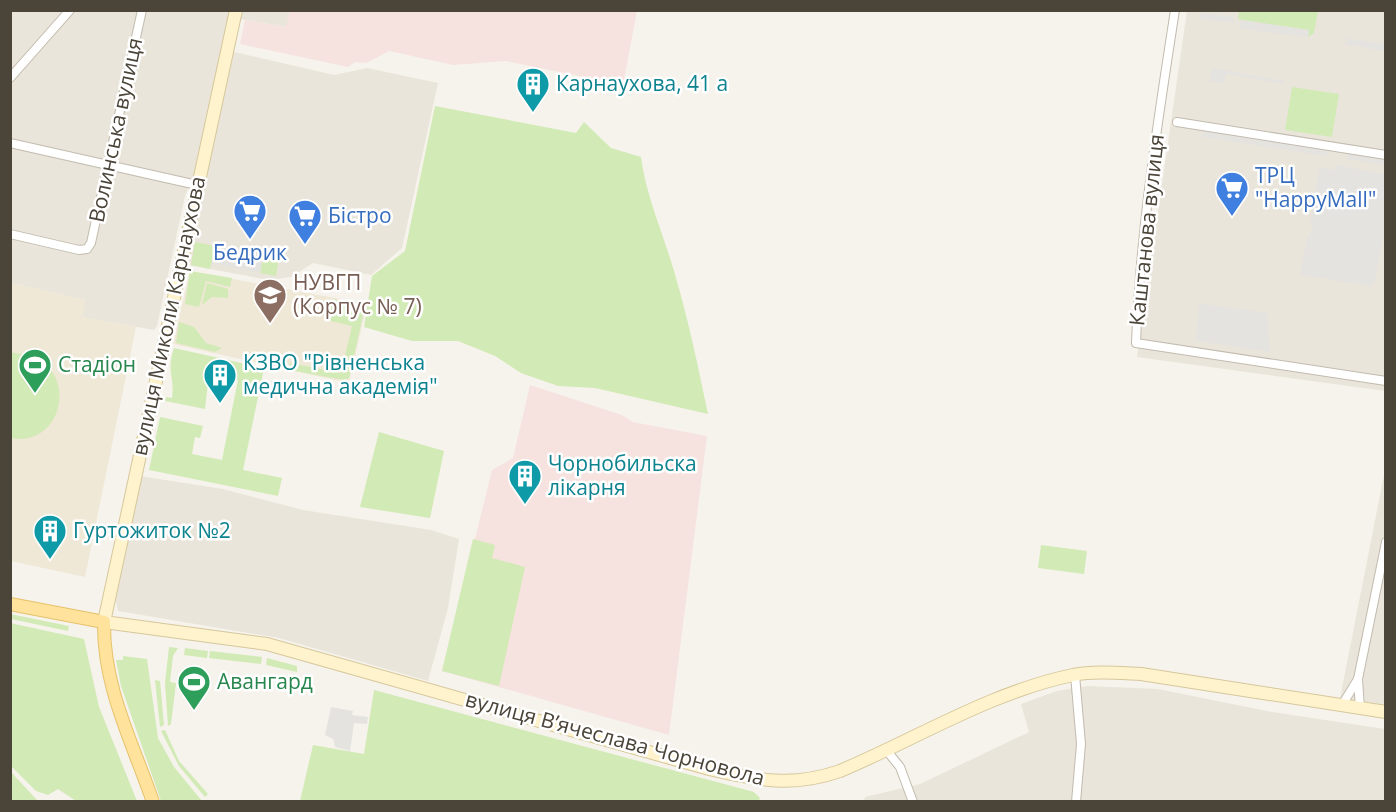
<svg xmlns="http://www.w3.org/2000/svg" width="1396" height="812" viewBox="0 0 1396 812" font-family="'Open Sans',sans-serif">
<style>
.residential{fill:#eae5da}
.education{fill:#efe8d6}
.medical{fill:#f6e3e0}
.green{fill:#d2eab5}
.parking{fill:#e5e3e0}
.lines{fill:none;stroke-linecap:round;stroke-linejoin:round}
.minor-casing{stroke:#c2bbae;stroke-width:10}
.secondary-casing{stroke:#d6c79b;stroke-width:14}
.primary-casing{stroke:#e6c16a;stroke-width:14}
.minor{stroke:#fff;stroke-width:8}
.secondary{stroke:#fff3cd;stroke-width:12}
.primary{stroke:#ffe39c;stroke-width:12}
.labels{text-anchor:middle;stroke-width:5;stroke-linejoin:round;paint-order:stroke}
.culture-label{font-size:21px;fill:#0d838f;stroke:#fff;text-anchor:start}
.street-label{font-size:21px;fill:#4b4439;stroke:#fff}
.shop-label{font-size:21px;fill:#366cbe;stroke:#fff;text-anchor:start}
.education-label{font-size:21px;fill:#785e54;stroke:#fff;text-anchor:start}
.leisure-label{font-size:21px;fill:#27864d;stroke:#fff;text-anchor:start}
</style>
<rect width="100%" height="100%" fill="#f6f3ec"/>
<g class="residential">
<polygon points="11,11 231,11 196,170 185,196 157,326 154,330 81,317 85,300 11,283"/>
<polygon points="241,11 290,11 287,27 240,19"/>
<polygon points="1187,11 1385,11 1385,391 1137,357"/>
<polygon points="234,52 334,75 367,68 438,83 402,248 371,275 313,263 291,277 269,280 189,265 187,262"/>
<polygon points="1385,470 1385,705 1340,698"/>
<polygon points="140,476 223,489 303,510 431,530 459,539 448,608 428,681 279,638 118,611 115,597"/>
<polygon points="1087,686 1158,689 1272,712 1385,729 1385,801 863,802 865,797 920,784 1029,732 1021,704 1057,691"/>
</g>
<g class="education">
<polygon points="190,271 367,304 349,383 173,344"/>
<polygon points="11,283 86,300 82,317 136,327 85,577 11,561"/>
</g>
<g class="medical">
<polygon points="290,11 290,10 637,11 623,85 506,61 453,65 389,51 367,63 355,62 348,67 240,44 245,20 286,27"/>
<polygon points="530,385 622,415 633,422 707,436 669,735 442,671 492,470 513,458"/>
</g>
<g class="green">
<polygon points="1239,11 1318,11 1314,33 1308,37 1309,30 1241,20 1238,19"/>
<polygon points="1292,87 1339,94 1332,137 1285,130"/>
<path d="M 435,106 L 576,133 L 584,122 L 611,148 L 641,157 C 646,196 663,233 674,271 C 688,318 698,366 708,414 L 595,388 L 558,386 L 521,373 L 495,356 L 458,341 L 412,341 L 364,327 L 372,276 L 405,251 Z"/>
<polygon points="195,242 216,246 210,269 191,265"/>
<polygon points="263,255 279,258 276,276 260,273"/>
<polygon points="190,271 232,278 230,287 206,281 199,307 185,304"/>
<polygon points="207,283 228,289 228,298 212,297 202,305"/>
<polygon points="332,299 361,305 364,311 349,378 345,380 289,370 290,363 341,373 352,326 327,320"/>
<polygon points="179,322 194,327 206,343 222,348 215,352 176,343"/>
<path d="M 174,348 L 264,368 L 243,470 L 282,478 L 278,496 L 149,470 L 160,417 L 203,426 L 200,438 L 195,437 L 192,454 L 222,460 L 238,380 L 209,374 L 205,409 L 165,401 L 166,397 L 172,398 C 175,379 166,371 174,348 Z"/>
<path d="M 11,352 C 18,354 26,354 33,357 C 79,375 61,448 11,438 Z"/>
<polygon points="379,432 444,451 430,518 360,507"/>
<polygon points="473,539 495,545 492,558 525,567 499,686 442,671"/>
<polygon points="1041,545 1087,551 1084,574 1038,568"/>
<polygon points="10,614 69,626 68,631 11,619"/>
<polygon points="10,623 84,639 99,707 137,801 76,801 58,789 48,795 36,791 11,766"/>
<polygon points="169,647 178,648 173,656 170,682 176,683 171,724 168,726 165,683"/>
<polygon points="185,648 208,651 207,658 184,655"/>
<polygon points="210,651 262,657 261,664 209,658"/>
<polygon points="123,656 147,659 158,738 174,767 202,801 161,801 121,686 116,660 123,660"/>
<polygon points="267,658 297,666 297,672 266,665"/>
<polygon points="155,680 160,681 164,725 160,727"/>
<polygon points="374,690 754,792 760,798 758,802 300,801 313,745 364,754"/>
<polygon points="165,730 179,761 208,794 205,797 179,766 161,731"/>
<polygon points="10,771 38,801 11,801"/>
</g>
<g class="parking">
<polygon points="1201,13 1234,17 1233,23 1200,19"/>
<polygon points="1241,20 1309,30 1308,37 1240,29"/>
<polygon points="1347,38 1385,44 1385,51 1346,45"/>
<polygon points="1212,68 1285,81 1284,84 1226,74 1224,83 1209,81"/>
<polygon points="1203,130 1327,149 1326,156 1202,137"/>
<polygon points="1348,152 1385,158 1385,165 1347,159"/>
<polygon points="1337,165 1384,174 1385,237 1382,242 1375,281 1371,286 1300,275 1307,238 1310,236 1312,224 1310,221 1320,167 1334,170"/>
<polygon points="216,246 263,255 260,273 212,263"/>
<polygon points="1199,303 1267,313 1270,352 1196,341"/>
<polygon points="331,707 353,711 352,715 368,717 367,724 354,723 350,751 335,747 333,739 325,735"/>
</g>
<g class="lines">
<defs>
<g id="minor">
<path d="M 1175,10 C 1158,120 1140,232 1136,343 L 1386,381"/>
<polyline points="10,78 70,10"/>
<polyline points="1177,122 1386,155"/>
<polyline points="10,143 197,185"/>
<polyline points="10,234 79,250 87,249 91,243 142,10"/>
<polyline points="1075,675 1081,744 1076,802"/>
<polyline points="1358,679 1360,708"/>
<polyline points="1342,705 1358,679 1386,542"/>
<polyline points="887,751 900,767 913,802"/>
</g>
<path id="secondary" d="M 236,10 L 104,622 L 267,644 L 709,769 C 758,780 791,788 840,771 C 916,739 991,692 1073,675 C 1095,671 1118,673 1141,674 L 1386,712"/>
<path id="primary" d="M 10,604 L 104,622 C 103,687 132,741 153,802"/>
</defs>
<use href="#minor" class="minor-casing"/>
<use href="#secondary" class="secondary-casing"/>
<use href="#primary" class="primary-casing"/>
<use href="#minor" class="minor"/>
<use href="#secondary" class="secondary"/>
<use href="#primary" class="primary"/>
</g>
<defs>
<symbol id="building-pin" viewBox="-11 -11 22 30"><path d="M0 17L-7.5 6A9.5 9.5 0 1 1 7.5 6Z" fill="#0f9aa8" stroke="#fff"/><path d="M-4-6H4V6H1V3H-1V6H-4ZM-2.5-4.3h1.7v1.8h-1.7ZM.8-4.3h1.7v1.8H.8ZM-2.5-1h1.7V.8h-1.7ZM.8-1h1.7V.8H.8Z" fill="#fff"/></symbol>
<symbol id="supermarket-pin" viewBox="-11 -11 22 30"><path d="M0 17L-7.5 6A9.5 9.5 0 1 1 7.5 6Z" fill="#3f7fe0" stroke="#fff"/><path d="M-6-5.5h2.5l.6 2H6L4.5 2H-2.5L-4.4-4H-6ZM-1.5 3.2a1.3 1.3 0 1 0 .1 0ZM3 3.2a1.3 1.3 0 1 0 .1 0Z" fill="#fff"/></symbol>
<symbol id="university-pin" viewBox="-11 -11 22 30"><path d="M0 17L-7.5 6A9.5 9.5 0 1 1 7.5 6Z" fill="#8d6e63" stroke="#fff"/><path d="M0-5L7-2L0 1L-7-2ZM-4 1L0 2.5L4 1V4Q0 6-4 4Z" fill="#fff"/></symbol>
<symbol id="stadium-pin" viewBox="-11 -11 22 30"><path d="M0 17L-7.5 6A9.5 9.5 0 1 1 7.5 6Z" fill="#2e9e5b" stroke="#fff"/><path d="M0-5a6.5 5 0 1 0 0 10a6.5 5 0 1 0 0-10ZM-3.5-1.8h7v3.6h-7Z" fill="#fff"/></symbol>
</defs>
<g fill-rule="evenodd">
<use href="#building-pin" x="514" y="65" width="38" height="52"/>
<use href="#supermarket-pin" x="1213" y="169" width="38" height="52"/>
<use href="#supermarket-pin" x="231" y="192" width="38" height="52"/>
<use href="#supermarket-pin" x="286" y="197" width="38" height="52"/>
<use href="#university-pin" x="251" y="276" width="38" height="52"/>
<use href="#stadium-pin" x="16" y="346" width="38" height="52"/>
<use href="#building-pin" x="201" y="356" width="38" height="52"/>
<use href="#building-pin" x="506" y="457" width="38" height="52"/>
<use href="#building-pin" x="31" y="512" width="38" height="52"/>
<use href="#stadium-pin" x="175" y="663" width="38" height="52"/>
</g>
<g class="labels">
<g class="culture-label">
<text x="556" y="91">Карнаухова, 41 а</text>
<text x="243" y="370">КЗВО "Рівненська<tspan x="243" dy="24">медична академія"</tspan></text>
<text x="548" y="471">Чорнобильска<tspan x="548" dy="24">лікарня</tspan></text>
<text x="73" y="538">Гуртожиток №2</text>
</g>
<g class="street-label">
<text transform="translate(116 130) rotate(-78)" y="7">Волинська вулиця</text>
<text transform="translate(1147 230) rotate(-84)" y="7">Каштанова вулиця</text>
<text transform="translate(169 316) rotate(-78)" y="7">вулиця Миколи Карнаухова</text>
<text transform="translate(615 739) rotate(15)" y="7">вулиця Вʼячеслава Чорновола</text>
</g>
<g class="shop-label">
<text x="1255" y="183">ТРЦ<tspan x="1255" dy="24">"HappyMall"</tspan></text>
<text x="328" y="223">Бістро</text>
<text x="250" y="260" text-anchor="middle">Бедрик</text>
</g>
<g class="education-label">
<text x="293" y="290">НУВГП<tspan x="293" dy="24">(Корпус № 7)</tspan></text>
</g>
<g class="leisure-label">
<text x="58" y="372">Стадіон</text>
<text x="217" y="689">Авангард</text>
</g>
</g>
<rect width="1396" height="812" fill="none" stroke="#4b4439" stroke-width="24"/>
</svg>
